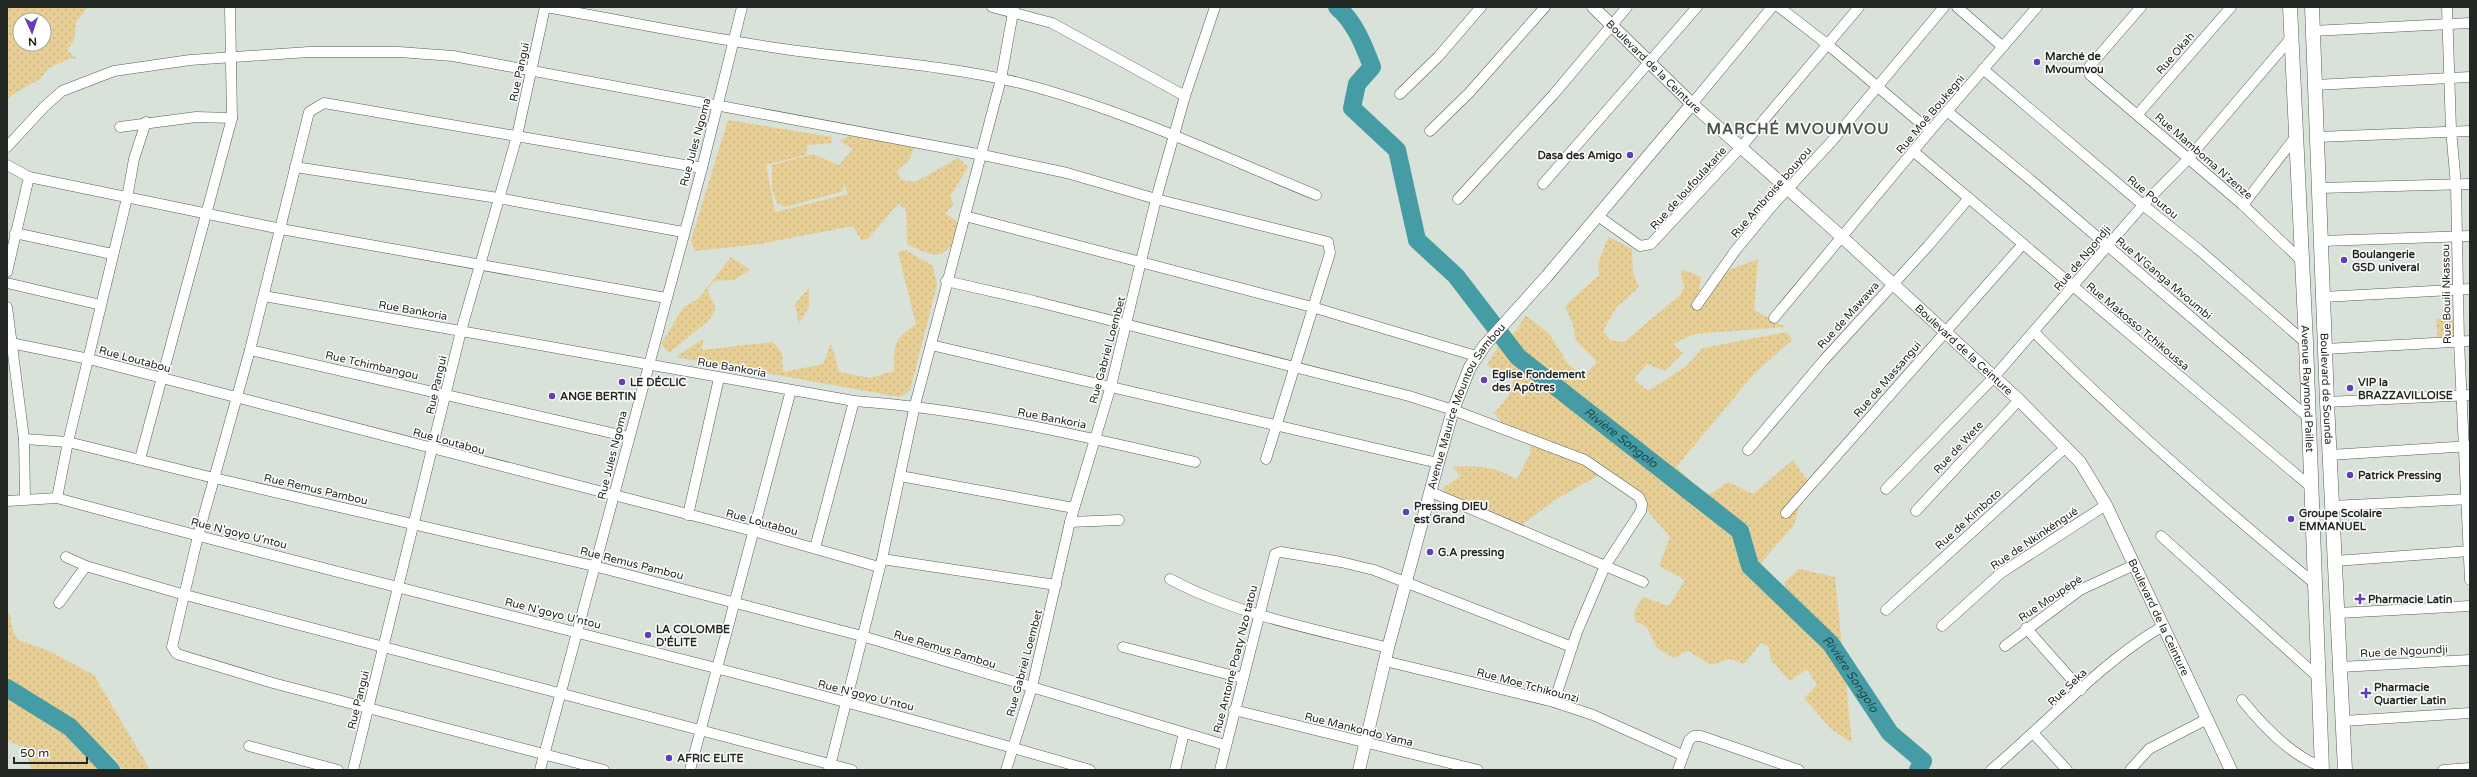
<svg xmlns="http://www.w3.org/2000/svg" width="2477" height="777" viewBox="0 0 2477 777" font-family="'Varela Round',sans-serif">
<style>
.grass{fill:url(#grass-dots);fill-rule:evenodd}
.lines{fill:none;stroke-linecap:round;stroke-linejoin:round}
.river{stroke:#459ca4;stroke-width:18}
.minor-casing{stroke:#575f57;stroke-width:11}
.tertiary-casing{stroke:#575f57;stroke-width:13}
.secondary-casing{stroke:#575f57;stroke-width:15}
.minor{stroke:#fff;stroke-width:10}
.tertiary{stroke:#fff;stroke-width:12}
.secondary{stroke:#fff;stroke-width:14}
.poi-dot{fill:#603fb8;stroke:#fff;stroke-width:1.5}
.labels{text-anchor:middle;stroke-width:3;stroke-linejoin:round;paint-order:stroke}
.street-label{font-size:11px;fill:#242824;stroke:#fff}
.poi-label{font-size:11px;font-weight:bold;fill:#242824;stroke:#fff;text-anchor:start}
.water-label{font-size:12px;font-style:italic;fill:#1e464a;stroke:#fff}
.district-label{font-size:15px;font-weight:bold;letter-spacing:1px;fill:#495249;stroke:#fff}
</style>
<defs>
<pattern id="grass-dots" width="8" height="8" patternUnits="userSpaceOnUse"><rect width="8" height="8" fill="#e7ce95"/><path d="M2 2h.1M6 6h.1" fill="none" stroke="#c6b180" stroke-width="1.8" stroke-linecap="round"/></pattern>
</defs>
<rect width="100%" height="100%" fill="#d8e2d8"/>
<g class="grass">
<path d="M 7,7 L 88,7 L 76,22 L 74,40 L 67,50 L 77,59 L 70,58 L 49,68 L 40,79 L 13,94 L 7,100 ZM 20,20 L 44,20 L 44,44 L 20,44 Z"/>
<path d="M 728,120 L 832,137 L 831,143 L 807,145 L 806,155 L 766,165 L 775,212 L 848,194 L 842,181 L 844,191 L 785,207 L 777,203 L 772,188 L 772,165 L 813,154 L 839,165 L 853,149 L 840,141 L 851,135 L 915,145 L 909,160 L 897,171 L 901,180 L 916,182 L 958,158 L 968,167 L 950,197 L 954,204 L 945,213 L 966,228 C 941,257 944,262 907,244 L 906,209 L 898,204 L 868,239 L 861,240 L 853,226 L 760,244 L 695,251 L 691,240 Z"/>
<path d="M 1608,237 L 1632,249 L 1633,273 L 1639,287 L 1616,308 L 1603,331 L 1610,340 L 1624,342 L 1680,295 L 1685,286 L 1681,279 L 1682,269 L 1701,277 L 1698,299 L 1731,269 L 1758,259 L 1754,310 L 1785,327 L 1694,334 L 1673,344 L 1683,353 L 1665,371 L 1647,364 L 1634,379 L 1648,391 L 1685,367 L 1703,348 L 1787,332 L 1792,340 L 1754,374 L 1676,467 L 1707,496 L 1728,482 L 1753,494 L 1793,460 L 1807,480 L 1794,525 L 1761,563 L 1776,583 L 1787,591 L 1784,582 L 1799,569 L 1835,577 L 1852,743 L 1831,729 L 1804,698 L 1817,685 L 1807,669 L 1790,681 L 1771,660 L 1769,647 L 1761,643 L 1744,664 L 1730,659 L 1711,665 L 1688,651 L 1674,658 L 1657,648 L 1647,627 L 1635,621 L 1634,612 L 1643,597 L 1669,606 L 1685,580 L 1659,566 L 1670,537 L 1645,508 L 1645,496 L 1605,472 L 1556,499 L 1517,529 L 1444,499 L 1444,487 L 1461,476 L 1452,467 C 1481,465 1491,466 1517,479 L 1530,454 L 1531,442 L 1503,424 L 1494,413 L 1508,397 L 1513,381 L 1487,365 L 1502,340 L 1516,331 L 1526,315 L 1550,335 L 1569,365 L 1584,375 L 1597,362 L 1576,341 L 1573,325 L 1565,306 L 1599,275 L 1598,264 Z"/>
<path d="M 906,250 L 933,266 L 937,285 L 910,390 L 900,397 L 676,357 L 703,339 L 702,350 L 773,342 L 782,353 L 783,372 L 823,364 L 831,343 L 839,372 L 870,378 L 894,371 C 894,344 893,340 916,324 L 898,252 Z"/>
<polygon points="731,257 750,270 734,280 714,281 707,289 716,309 708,321 669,353 661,344 684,307 698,299"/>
<polygon points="809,288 809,307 799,324 795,304"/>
<polygon points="2454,318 2455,338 2438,340 2436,319"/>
<polygon points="7,613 10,615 13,632 19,640 47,650 94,675 150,770 123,770 114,758 89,736 77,721 7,679"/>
<polygon points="7,695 58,726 79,751 107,770 32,770 24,748 7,740"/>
</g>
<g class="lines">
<g class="river">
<path id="s1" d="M 1337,7 C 1355,22 1364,46 1372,67 L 1357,84 L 1352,108 L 1397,150 L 1417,240 L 1456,276 L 1518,357 L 1740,531 L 1750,566 L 1831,644 L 1890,733 L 1923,761 L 1918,770"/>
<polyline points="7,688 70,727 111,770"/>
</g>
<defs>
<g id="minor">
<path d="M 545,7 C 632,22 718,41 806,52 C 878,61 949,66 1020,83 C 1122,109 1219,155 1316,195"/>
<polyline points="992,7 1052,23 1185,96"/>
<polyline points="1779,7 1827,44 1930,131"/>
<polyline points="1957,7 2003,47"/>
<polyline points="2141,7 2089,67 2090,75 2243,205 2303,262"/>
<polyline points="2447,7 2451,130 2456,185 2459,341 2470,580"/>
<polyline points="2312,31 2470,23"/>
<polyline points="1983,69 2143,205 2198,249 2306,343"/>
<polyline points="2315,85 2470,77"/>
<polyline points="1400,94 1438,57 1481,7"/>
<polyline points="1692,104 1772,7"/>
<polyline points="1947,111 2033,182 2309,418"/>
<polyline points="2138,114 2231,7"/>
<polyline points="120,127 196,117 232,118"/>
<polyline points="1430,131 1469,93 1545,7"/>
<polyline points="2317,137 2470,131"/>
<polyline points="7,147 44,107 62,91 114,71 190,60 309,52 399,52 453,56 983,155 1067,173 1156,199 1328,242 1330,253 1266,459"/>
<polyline points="1913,151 2311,487"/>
<polyline points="7,165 29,177 160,204 281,229 666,298"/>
<polyline points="295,167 498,198 683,232"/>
<polyline points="1543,184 1697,7"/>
<polyline points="2319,188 2470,184"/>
<polyline points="1458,199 1554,94 1627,7"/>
<polyline points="2243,205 2297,135"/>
<polyline points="965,216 1312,307 1476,356"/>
<polyline points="1598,216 1640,246 1651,244 1742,146 1859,7"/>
<polyline points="15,233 112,254"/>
<polyline points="2321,241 2470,236"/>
<polyline points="7,272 29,177"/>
<polyline points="946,281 1034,301 1409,396 1453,410 1585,460 1639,497 1642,504 1641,511 1605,566 1577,632 1554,702"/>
<polyline points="7,283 101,305"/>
<path d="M 264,296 L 854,401 C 969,409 1083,436 1195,462"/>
<polyline points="2323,297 2470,289"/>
<polyline points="1697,305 1735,251 1772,206 1832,141 1944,7"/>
<polyline points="7,307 24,439 25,498"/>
<polyline points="1774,318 1930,131 2037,7"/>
<path d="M 2034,332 C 2122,421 2217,503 2314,583"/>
<polyline points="11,343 89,359 753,531 879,567"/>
<polyline points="931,345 1438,463"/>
<polyline points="2325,349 2470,341"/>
<polyline points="250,350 629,437"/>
<polyline points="2327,402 2470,395"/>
<polyline points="24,439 68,442 214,478 594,566 862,636 1225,745"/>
<polyline points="1748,450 1824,360 1928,246 1969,198"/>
<polyline points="2330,455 2470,446"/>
<polyline points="140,459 232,118 230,7"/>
<polyline points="900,476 1074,508"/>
<polyline points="1886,489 1994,377 2143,205 2188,159 2291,38"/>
<polyline points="1431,492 1643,582"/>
<polyline points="57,498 68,442 127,198 134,159 146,122"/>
<path d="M 7,501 L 57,498 C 400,592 748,670 1090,770"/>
<polyline points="2332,506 2470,499"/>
<polyline points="1916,511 2019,400"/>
<polyline points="1786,513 2023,244"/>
<polyline points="688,515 719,378"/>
<polyline points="1070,522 1119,520"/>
<polyline points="2161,536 2319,678"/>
<polyline points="815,548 854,401"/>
<polyline points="66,557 86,566 178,593 852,770"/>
<polyline points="882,559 1056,585"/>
<polyline points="2335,561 2470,551"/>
<path d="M 1170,579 C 1236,615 1316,629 1388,648"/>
<polyline points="59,603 86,566"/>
<polyline points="1886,610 2066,447"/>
<polyline points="2338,613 2470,606"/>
<polyline points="1942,626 2001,573 2106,505"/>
<polyline points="2026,628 2081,690"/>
<polyline points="2005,646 2080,590 2134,565"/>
<polyline points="1123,647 1242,678"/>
<polyline points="1385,661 1554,702 1593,715 1682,755"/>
<polyline points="2340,667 2470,660"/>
<path d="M 2242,700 C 2263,726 2290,755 2322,767"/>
<polyline points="1234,710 1478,770"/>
<polyline points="2343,721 2470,713"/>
<polyline points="2034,734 2067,770"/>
<polyline points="249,746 338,770"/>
<polyline points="353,770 461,331 517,136 545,7"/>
<polyline points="540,770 702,168 742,7"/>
<polyline points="604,770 273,683 177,654 172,647 198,536 250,350 309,112 324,103 702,168"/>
<polyline points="690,770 791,390"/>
<polyline points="829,770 882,559 915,405 1001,79 1014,7"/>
<polyline points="1006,770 1032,687 1070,522 1111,386 1156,199 1185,96 1215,7"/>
<polyline points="1175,770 1184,733"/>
<polyline points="1220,770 1275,554 1281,552 1341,562 1374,570 1572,647"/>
<polyline points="1678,770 1689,740 1694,736 1701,736 1799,770"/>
<path d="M 1991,770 C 2047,723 2101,662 2163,626"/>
<polyline points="2130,770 2149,749 2207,719"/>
<polyline points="2443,770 2470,768"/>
</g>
<g id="tertiary">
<path id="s2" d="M 1593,7 L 1692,104 L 1842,237 L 2019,400 L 2080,462 L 2106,505 L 2231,770"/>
<path id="s3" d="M 1359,770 L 1388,648 L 1438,463 L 1453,410 L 1470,367 L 1485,345 L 1547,276 L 1692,104"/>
</g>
<g id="secondary">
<path id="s4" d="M 2290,7 L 2306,343 L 2322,770"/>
<path id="s5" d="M 2312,7 L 2327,402 L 2345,770"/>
</g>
</defs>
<use href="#minor" class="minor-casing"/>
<use href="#tertiary" class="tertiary-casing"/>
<use href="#secondary" class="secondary-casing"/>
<use href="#minor" class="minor"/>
<use href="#tertiary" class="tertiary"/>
<use href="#secondary" class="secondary"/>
</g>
<g class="poi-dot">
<circle cx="2037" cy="62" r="4"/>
<circle cx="1630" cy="155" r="4"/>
<circle cx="2344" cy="260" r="4"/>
<circle cx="1484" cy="380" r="4"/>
<circle cx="622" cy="382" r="4"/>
<circle cx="2350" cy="388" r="4"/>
<circle cx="552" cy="396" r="4"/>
<circle cx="2350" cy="475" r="4"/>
<circle cx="1406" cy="512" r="4"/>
<circle cx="2291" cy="519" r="4"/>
<circle cx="1430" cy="552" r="4"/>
<path d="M2358 593h4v4h4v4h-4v4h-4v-4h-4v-4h4z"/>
<circle cx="648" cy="635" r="4"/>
<path d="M2364 687h4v4h4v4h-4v4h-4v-4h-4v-4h4z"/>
<circle cx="669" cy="758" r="4"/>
</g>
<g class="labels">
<g class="street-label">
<text transform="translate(2175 53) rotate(-49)" y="4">Rue Okah</text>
<text dy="4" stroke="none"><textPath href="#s2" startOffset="85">Boulevard de la Ceinture</textPath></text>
<text transform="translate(519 72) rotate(-78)" y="4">Rue Pangui</text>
<text transform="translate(1930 114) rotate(-50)" y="4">Rue Moê Boukegni</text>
<text transform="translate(695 142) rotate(-75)" y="4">Rue Jules Ngoma</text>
<text transform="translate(2204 156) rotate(41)" y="4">Rue Mamboma N'zenze</text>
<text transform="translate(1688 188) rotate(-48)" y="4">Rue de loufoulakarie</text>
<text transform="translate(1771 192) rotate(-49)" y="4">Rue Ambroise bouyou</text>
<text transform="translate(2153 197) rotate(39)" y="4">Rue Poutou</text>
<text transform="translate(2082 258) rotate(-50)" y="4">Rue de Ngondji</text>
<text transform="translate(2164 278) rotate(40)" y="4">Rue N'Ganga Mvoumbi</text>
<text transform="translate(2446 294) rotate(-91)" y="4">Rue Bouili Nkassou</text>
<text transform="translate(413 310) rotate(10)" y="4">Rue Bankoria</text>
<text transform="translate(1848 315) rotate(-48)" y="4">Rue de Mawawa</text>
<text transform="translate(2138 326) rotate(40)" y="4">Rue Makosso Tchikoussa</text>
<text transform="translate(1107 350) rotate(-75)" y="4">Rue Gabriel Loembet</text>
<text dy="4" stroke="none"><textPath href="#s2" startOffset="505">Boulevard de la Ceinture</textPath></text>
<text transform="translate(135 359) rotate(15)" y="4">Rue Loutabou</text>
<text transform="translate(372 365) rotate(13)" y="4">Rue Tchimbangou</text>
<text transform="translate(732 367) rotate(10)" y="4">Rue Bankoria</text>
<text transform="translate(1887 379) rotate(-49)" y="4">Rue de Massangui</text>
<text transform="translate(436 385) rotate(-77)" y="4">Rue Pangui</text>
<text dy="4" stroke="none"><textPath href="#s4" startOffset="382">Avenue Raymond Paillet</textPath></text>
<text dy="4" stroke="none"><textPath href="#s5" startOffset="382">Boulevard de Sounda</textPath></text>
<text dy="4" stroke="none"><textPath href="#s3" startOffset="381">Avenue Maurice Mountou Sambou</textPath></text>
<text transform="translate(1052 418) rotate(11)" y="4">Rue Bankoria</text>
<text transform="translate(449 441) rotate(15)" y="4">Rue Loutabou</text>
<text transform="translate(1958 447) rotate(-47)" y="4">Rue de Wete</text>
<text transform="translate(612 455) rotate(-76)" y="4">Rue Jules Ngoma</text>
<text transform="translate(316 489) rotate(13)" y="4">Rue Remus Pambou</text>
<text transform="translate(1968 519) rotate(-42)" y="4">Rue de Kimboto</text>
<text transform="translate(762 522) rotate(15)" y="4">Rue Loutabou</text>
<text transform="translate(239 533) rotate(14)" y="4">Rue N'goyo U'ntou</text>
<text transform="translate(2034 538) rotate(-34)" y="4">Rue de Nkinkéngué</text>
<text transform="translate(632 563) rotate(14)" y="4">Rue Remus Pambou</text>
<text transform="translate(2050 598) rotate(-34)" y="4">Rue Moupépé</text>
<text transform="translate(553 613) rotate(14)" y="4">Rue N'goyo U'ntou</text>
<text dy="4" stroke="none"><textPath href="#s2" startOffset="841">Boulevard de la Ceinture</textPath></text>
<text transform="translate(945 649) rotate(17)" y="4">Rue Remus Pambou</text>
<text transform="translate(2404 651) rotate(-3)" y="4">Rue de Ngoundji</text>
<text transform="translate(1235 659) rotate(-76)" y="4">Rue Antoine Poaty Nzo tatou</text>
<text transform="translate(1024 663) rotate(-75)" y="4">Rue Gabriel Loembet</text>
<text transform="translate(1528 685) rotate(15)" y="4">Rue Moe Tchikounzi</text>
<text transform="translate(2067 687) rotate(-43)" y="4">Rue Seka</text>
<text transform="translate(866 695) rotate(14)" y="4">Rue N'goyo U'ntou</text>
<text transform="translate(358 700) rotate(-76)" y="4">Rue Pangui</text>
<text transform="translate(1359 729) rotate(14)" y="4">Rue Mankondo Yama</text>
</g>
<g class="poi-label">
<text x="2045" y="60">Marché de<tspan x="2045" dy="13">Mvoumvou</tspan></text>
<text x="1622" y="159" text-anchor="end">Dasa des Amigo</text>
<text x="2352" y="258">Boulangerie<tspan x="2352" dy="13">GSD univeral</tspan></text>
<text x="1492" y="378">Eglise Fondement<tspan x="1492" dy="13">des Apôtres</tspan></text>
<text x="630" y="386">LE DÉCLIC</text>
<text x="2358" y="386">VIP la<tspan x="2358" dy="13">BRAZZAVILLOISE</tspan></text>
<text x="560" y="400">ANGE BERTIN</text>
<text x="2358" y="479">Patrick Pressing</text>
<text x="1414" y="510">Pressing DIEU<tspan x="1414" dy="13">est Grand</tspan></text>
<text x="2299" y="517">Groupe Scolaire<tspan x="2299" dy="13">EMMANUEL</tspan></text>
<text x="1438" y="556">G.A pressing</text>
<text x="2368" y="603">Pharmacie Latin</text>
<text x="656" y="633">LA COLOMBE<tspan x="656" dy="13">D'ÉLITE</tspan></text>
<text x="2374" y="691">Pharmacie<tspan x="2374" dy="13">Quartier Latin</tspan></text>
<text x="677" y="762">AFRIC ELITE</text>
</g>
<g class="water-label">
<text dy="4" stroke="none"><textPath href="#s1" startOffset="557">Rivière Songolo</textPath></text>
<text dy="4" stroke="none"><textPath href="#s1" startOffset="893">Rivière Songolo</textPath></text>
</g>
<g class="district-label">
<text x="1798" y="134">MARCHÉ MVOUMVOU</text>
</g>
</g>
<rect width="2477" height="777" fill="none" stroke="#242824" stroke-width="16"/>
<g transform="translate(32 32) rotate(177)"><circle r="19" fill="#ffffff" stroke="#a7a9a7"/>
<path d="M0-3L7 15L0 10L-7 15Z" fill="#603fb8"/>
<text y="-6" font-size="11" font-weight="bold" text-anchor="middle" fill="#242824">N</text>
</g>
<path d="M14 757v6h73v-6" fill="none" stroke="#242824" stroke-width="2"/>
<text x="20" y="757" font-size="12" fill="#242824" stroke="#ffffff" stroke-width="3" paint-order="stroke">50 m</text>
</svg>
